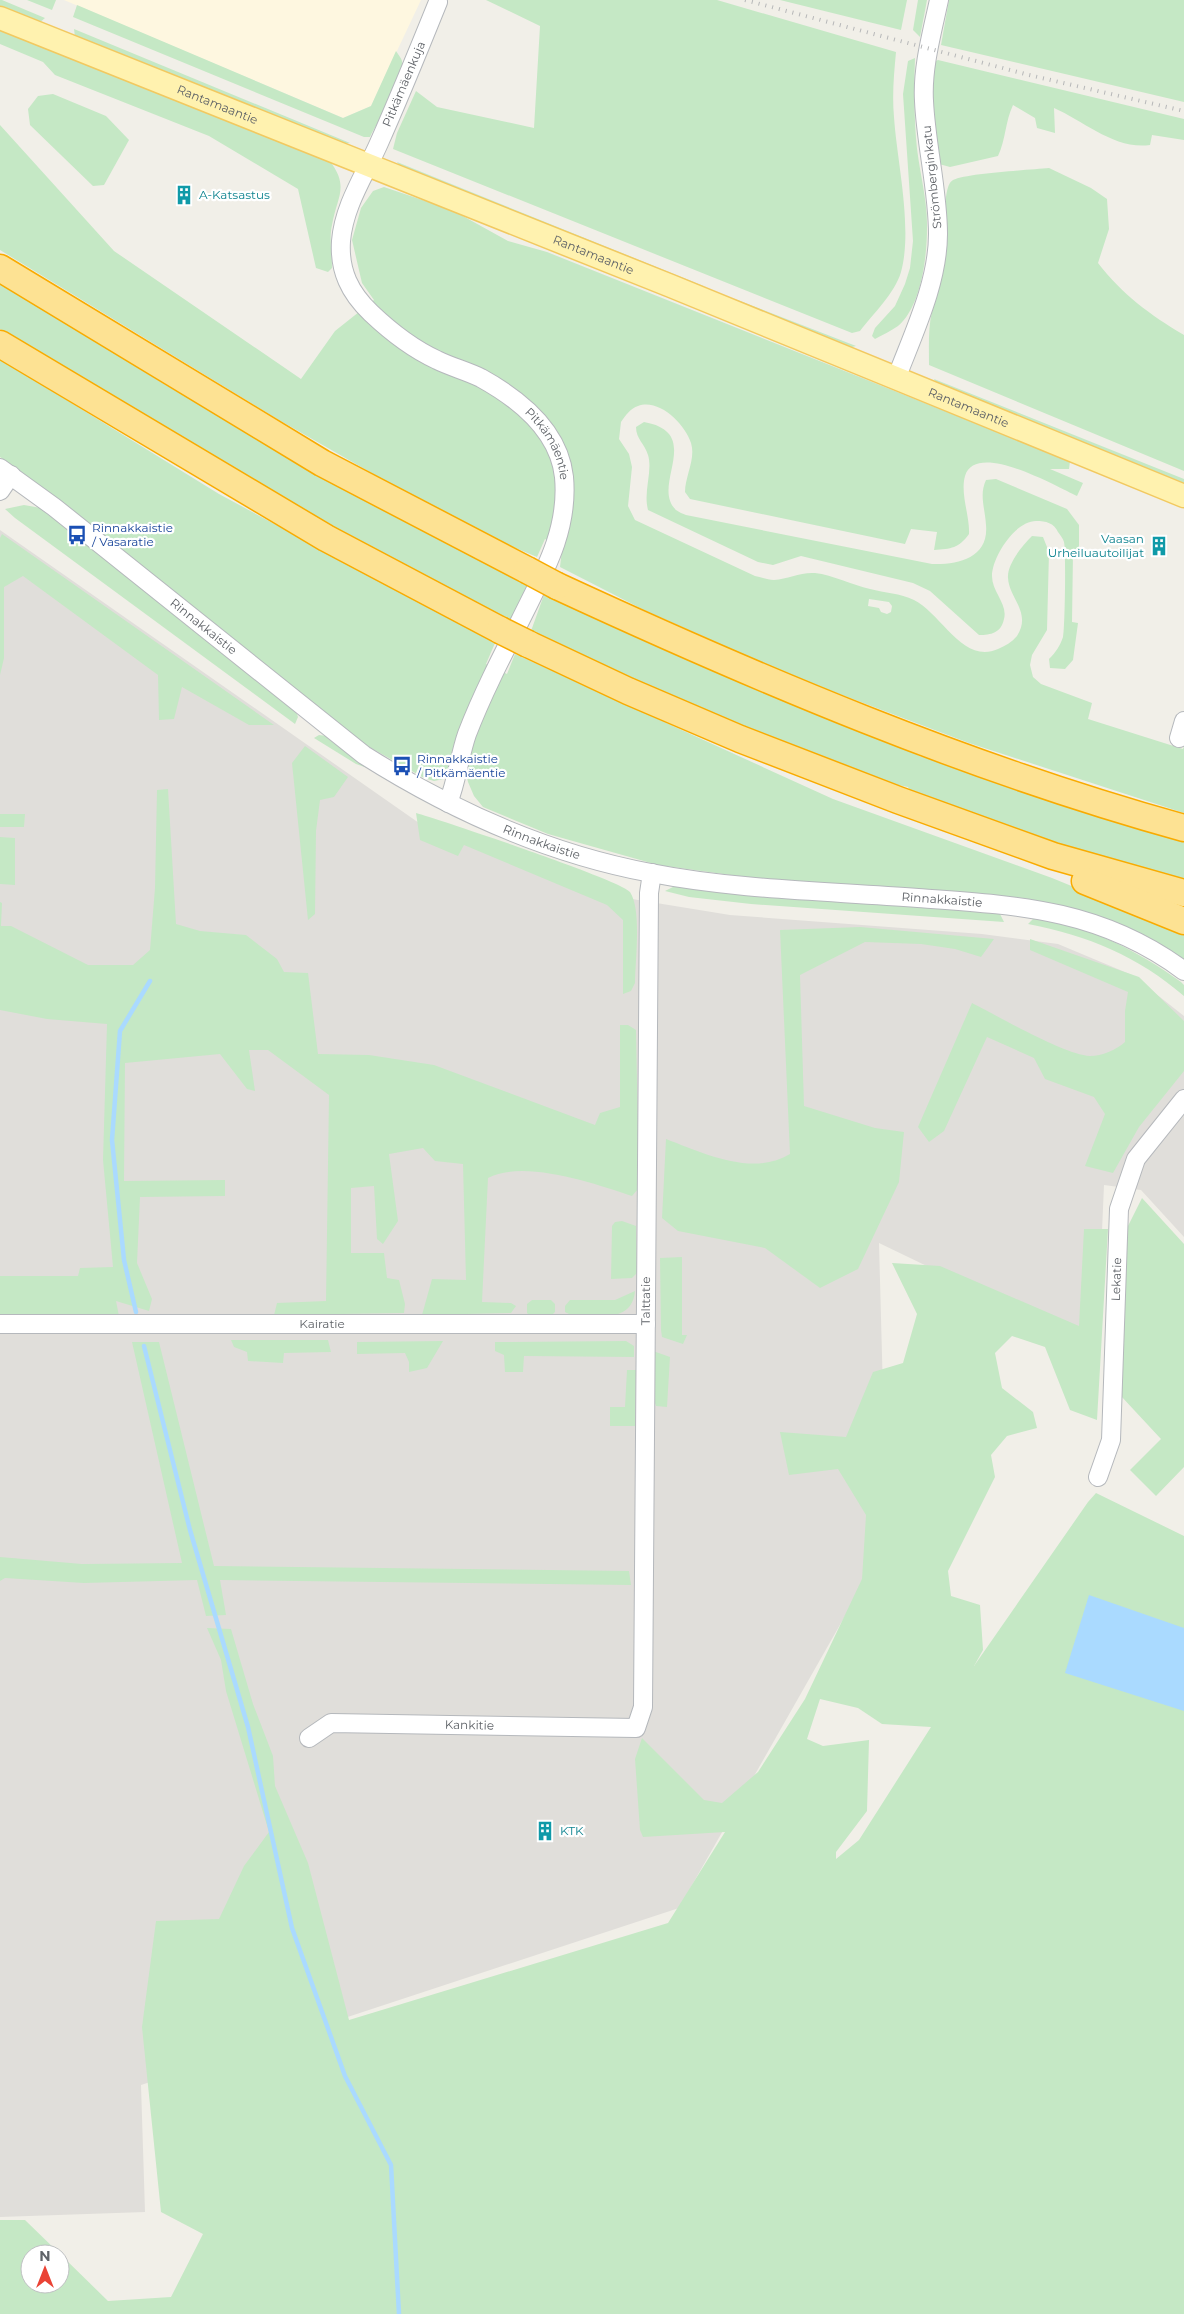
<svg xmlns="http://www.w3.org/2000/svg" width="1184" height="2314" viewBox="0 0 1184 2314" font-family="Montserrat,sans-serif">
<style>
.commercial{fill:#fef7e0}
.industrial{fill:#e0deda}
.green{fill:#c5e8c5;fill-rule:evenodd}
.water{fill:#aadaff}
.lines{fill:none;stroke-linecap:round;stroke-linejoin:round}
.stream{stroke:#aadaff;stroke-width:4.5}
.minor-casing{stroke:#b5b8bc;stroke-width:20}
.major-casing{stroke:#f2c960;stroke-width:25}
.highway-casing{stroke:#f9ab00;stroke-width:29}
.minor{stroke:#fff;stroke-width:18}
.major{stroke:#fff2af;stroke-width:22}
.highway{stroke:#fde293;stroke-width:26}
.rail{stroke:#b6b7b8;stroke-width:4;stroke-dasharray:1 6;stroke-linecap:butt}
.highway-bridge-casing{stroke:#f9ab00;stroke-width:29;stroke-linecap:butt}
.highway-bridge{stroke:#fde293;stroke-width:26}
.labels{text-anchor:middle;stroke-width:4.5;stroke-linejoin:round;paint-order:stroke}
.street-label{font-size:12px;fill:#5f6368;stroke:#fff}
.culture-label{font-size:12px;fill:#0d838f;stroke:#fff;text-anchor:start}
.transit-label{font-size:12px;fill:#164399;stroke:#fff;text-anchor:start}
</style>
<rect width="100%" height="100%" fill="#f1efe8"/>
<polygon class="commercial" points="64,0 421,0 371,106 343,118"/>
<polygon class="industrial" points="0,530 429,830 595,893 730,915 982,934 1058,944 1132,975 1184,1016 1184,1237 1141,1190 1104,1185 1097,1348 879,1243 887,1542 679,1908 141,2085 145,2212 0,2217"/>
<g class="green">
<polygon points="0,0 2,0 45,18 39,23 0,6"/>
<polygon points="27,0 56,0 52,10"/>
<path d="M 486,0 L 717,0 L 896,52 C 894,74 892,95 894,117 C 897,162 913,228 901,272 C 895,293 873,314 860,331 L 852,333 L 393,149 L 397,133 L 416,91 L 437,107 L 534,128 L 540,26 Z"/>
<polygon points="780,0 907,0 901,30"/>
<polygon points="918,0 927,0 920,37 913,30"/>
<polygon points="949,0 1184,0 1184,102 941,45"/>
<path d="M 77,5 L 343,118 L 371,106 L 396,51 C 398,54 401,58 402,61 C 406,79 378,121 370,137 L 364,137 L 73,17 Z"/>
<path d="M 0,28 L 329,160 C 350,187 337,196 332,225 C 329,238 332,254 332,268 L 328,272 L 316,268 L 298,189 L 209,136 L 55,75 L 43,62 L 0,44 Z"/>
<polygon points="74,29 350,143 340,144 75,37"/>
<path d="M 915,58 C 914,85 914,111 916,138 C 918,168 928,199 927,229 C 927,257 921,307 898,326 C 891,331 882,335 875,339 L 872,336 L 875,328 L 895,306 L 905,284 L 910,268 L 913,241 L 903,94 L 908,61 Z"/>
<path d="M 938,60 L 1184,119 L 1184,140 L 1152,135 L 1150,145 C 1115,150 1084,121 1054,108 L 1055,133 L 1037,128 L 1035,118 L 1013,105 C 1005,122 1006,139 998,156 L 950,167 L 939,164 L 931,108 L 932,63 Z"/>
<polygon points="53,94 106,116 129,140 104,185 93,186 30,125 28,109 38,96"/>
<path d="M 0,125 L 114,251 L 301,379 L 335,331 L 374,300 L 362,283 L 352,240 L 361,208 L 373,191 L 384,187 L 452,210 L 508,241 L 547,252 L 1070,461 L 1069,469 L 1050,469 L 1083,483 L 1077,496 C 1057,487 976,440 965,476 C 960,494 970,516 969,534 C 959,548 951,549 934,550 L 937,532 L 911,529 L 905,544 L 690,499 L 685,492 C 685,476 696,459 691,443 C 685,424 659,398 638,406 C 631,408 625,416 621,422 L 619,439 L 629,454 L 632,467 L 628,506 L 635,520 L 755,576 C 761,577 768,580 774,580 C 788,579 800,572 815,573 C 833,575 852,585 870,589 C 885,593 900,593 914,600 C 941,613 963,665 998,649 C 1005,646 1012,642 1017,636 C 1032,613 1009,598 1008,578 C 1007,564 1022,546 1032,536 L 1043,537 L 1049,552 L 1047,630 L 1032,655 L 1030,665 L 1033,677 L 1041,684 L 1092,703 L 1088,719 L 1183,749 L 1184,746 L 1184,813 L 969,743 L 792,676 L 644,610 L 560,567 L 562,549 L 545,539 L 537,557 L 466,527 L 279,420 L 0,250 ZM 869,599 L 889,602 L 892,606 L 891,612 L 887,614 L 881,612 L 879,608 L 868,606 Z"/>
<polygon points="397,162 706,287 681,282 402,169"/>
<path d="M 1049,168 L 1091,188 L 1107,199 L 1109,229 L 1098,263 C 1122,294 1150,315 1184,335 L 1184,471 L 929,365 C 929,347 928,329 932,311 C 937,287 945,264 945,239 C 946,228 942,186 953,180 C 968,173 1029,170 1049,168 Z"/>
<polygon points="0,282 167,386 527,585 510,621 330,526 162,429 0,329"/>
<polygon points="735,299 856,346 848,348 766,318"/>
<polygon points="0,359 219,494 495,643 486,664 507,674 515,654 833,799 1052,878 1184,932 1184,963 1144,936 1085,912 1024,898 745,877 658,865 548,834 483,807 474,796 468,782 465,769 451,761 444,779 434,781 424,778 357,740 69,507 0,457"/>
<polygon points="934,379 1184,479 1184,488 937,385"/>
<path d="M 644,422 C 705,433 650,486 676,510 C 679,512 683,514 686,515 L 932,564 C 958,565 989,558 986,525 C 985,508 979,495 986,480 L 996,479 L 1067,509 L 1079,525 L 1079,552 L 1073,553 L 1072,622 L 1078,623 L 1073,660 L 1065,669 L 1050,668 L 1049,659 C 1056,652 1060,646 1063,637 C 1065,629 1066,549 1064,542 C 1063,538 1060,535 1058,532 C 1054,523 1046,521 1036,521 C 1015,521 992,557 992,576 C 992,592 1008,604 1004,619 C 1001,633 991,635 979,635 L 930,591 L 913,583 L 801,556 L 773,565 L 758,562 L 648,510 C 643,491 653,471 648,455 C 645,444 636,439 636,427 Z"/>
<polygon points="24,505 41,508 59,522 295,709 298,717 295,724 15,518 5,509"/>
<polygon points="2,534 274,725 249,725 182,687 174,719 159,720 158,675 23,576 4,587 4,658 0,675 0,538"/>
<path d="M 545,592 L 913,749 C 917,757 922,758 930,757 L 1184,839 L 1184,883 L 1113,863 L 912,794 L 908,787 L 898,785 L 892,787 L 722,719 L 531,631 Z"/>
<polygon points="319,735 327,736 373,770 356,764 314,738"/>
<polygon points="305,746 348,777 334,797 320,800 316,831 315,914 308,920 292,763"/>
<path d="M 168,789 L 176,924 L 200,931 L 246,935 L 277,959 L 284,972 L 308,973 L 318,1054 L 369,1055 L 434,1065 L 595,1125 L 600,1113 L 620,1107 L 620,1025 L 628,1025 L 636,1030 L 639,1188 L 632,1196 C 595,1184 524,1159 488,1178 L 482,1302 L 511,1303 L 516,1306 L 511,1313 L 422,1315 L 432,1279 L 466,1280 L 463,1164 L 435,1161 L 423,1148 L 389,1154 L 398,1221 L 383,1244 L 377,1239 L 374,1186 L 351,1188 L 351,1253 L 384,1253 L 387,1278 L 399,1280 L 405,1304 L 404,1313 L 274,1315 L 277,1303 L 326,1301 L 329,1095 L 268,1050 L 249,1050 L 255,1091 L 247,1089 L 220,1054 L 125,1063 L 124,1181 L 225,1180 L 225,1196 L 140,1197 L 137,1263 L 152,1299 L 149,1311 L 116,1301 L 119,1316 L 0,1314 L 0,1276 L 78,1276 L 80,1268 L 113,1267 L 103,1160 L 107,1024 L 47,1019 L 0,1010 L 0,902 L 2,903 L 1,926 L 11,926 L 88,965 L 133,965 L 150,950 L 155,888 L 157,790 Z"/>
<path d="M 416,813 C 441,820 623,881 630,892 C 642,910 635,961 635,983 L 631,991 L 623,994 L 623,920 L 607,905 L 464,845 L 458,856 L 420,840 Z"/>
<polygon points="0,814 25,814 24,827 0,827"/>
<polygon points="0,837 15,838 15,885 0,884"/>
<polygon points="675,886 980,910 1000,914 1004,922 751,904 689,897 665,891"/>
<path d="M 1033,919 C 1087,924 1138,951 1181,982 L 1184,985 L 1184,996 C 1139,957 1087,935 1028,924 Z"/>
<path d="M 860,927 L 994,939 L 981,957 L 955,949 L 921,944 L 865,942 L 800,975 L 804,1106 L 875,1128 L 904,1132 L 899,1182 L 858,1269 L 820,1288 L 765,1248 L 678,1231 L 662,1218 L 666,1139 C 703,1153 752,1177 790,1154 L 780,930 Z"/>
<path d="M 1030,939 L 1139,977 L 1184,1021 L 1184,1071 L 1139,1127 L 1113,1173 L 1085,1166 L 1105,1114 L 1094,1097 L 1045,1079 L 1034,1058 L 987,1037 L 944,1131 L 929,1142 L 918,1127 L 972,1003 C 998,1016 1064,1055 1090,1056 C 1102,1056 1116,1050 1125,1042 L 1125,1011 L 1128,992 L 1030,950 Z"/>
<polygon points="1142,1198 1184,1244 1184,1467 1156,1496 1130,1470 1161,1439 1121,1396 1127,1228"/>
<polygon points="622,1221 636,1226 637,1273 632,1278 611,1279 612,1226 615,1222"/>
<path d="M 1084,1229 L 1108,1229 L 1097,1420 L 1070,1410 L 1045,1347 L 1012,1336 L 995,1353 L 1002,1388 L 1033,1412 L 1037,1428 L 1007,1436 L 991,1455 L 995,1477 L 948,1571 L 951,1596 L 980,1605 L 983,1650 L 974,1666 L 1088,1502 L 1096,1493 L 1184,1536 L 1184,2314 L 0,2314 L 0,2220 L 25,2220 L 60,2254 L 30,2254 L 30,2284 L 60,2284 L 60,2254 L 108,2301 L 171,2297 L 203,2234 L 161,2212 L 142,2027 L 156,1921 L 219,1919 L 244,1866 L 269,1832 L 226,1691 L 221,1660 L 207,1628 L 231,1629 L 253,1704 L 273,1756 L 275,1786 L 308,1863 L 349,2020 L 668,1923 L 725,1832 L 643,1837 L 640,1830 L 635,1759 L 642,1738 L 704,1800 L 722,1803 L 758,1772 L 805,1699 L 862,1579 L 866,1515 L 838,1469 L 789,1475 L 780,1432 L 846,1437 L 873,1372 L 903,1363 L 917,1314 L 892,1263 L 940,1266 L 1079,1326 ZM 820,1699 L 858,1708 L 882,1724 L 931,1727 L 859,1840 L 836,1859 L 836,1852 L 867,1811 L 869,1740 L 823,1746 L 807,1739 Z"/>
<polygon points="682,1257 682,1335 687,1335 683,1344 662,1337 661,1330 660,1258"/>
<path d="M 635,1291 C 632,1324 596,1316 571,1315 L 565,1312 L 565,1306 L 570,1300 L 615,1300 Z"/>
<polygon points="532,1300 551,1300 555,1304 555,1312 551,1316 531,1317 527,1313 527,1304"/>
<polygon points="231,1340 328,1340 331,1352 284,1353 283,1363 248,1361 247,1352 234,1347"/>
<polygon points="443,1341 427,1368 409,1372 409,1362 405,1353 357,1354 357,1342"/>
<polygon points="626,1341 634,1346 634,1357 524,1356 523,1372 505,1372 504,1355 495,1351 495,1342"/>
<polygon points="132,1342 159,1342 214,1566 629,1571 631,1585 220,1580 226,1615 206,1616 197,1580 84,1583 5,1578 0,1581 0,1557 82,1564 182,1563"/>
<polygon points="653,1351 670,1357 667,1407 656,1406 653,1397"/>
<polygon points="627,1370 636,1370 635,1426 610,1426 610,1407 625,1407"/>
</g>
<polygon class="water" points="1089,1595 1184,1628 1184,1711 1065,1673"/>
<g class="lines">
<g class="stream">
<polyline points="136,1312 124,1260 112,1140 120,1031 150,981"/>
<polyline points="144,1346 190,1530 248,1727 292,1928 345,2076 391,2165 399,2314"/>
</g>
<defs>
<g id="minor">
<path id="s1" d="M 438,2 C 419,49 400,96 379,143 C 365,175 344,205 341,241 C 339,271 350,293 371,313 C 391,332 411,348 437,360 C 451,367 467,371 481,378 C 519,399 559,430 564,477 C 569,531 543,574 520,621 C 501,658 482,695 467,734 C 459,757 457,781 448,803"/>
<path d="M 896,379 C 913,334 938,283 938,234 C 938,190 926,145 924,101 C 922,68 932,33 939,0"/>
<path id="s2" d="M 0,468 L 54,507 L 364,755 C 451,810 549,854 651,873 C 738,890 829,891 918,898 C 1017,905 1101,909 1184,971"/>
<polyline points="0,491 11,475"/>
<polyline points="1179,738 1184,721"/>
<path id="s3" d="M 0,1324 L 646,1324"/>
<path id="s4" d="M 1098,1477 L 1111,1440 L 1119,1209 L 1136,1159 L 1184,1099"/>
<path id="s5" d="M 309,1738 L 331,1723 L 636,1728 L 643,1707 L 649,893 L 652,873"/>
</g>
<g id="major">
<path id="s6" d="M 0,18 L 671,286 L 1184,496"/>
</g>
<g id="highway">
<polyline points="0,268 322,463 527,570"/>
<polyline points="0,344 326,538 500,630"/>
<path d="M 557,586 C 758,679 970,769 1184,828"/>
<polyline points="528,644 628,691 740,739 898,800 1053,856 1184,893"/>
<polyline points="1085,881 1184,921"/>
</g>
</defs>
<use href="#minor" class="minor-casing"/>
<use href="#major" class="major-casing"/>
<use href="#highway" class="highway-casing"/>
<use href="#minor" class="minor"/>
<use href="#major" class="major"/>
<use href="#highway" class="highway"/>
<polyline class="rail" points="745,0 1029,75 1184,111"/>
<defs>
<g id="highway-bridge">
<polyline points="527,570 557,586"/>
<polyline points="500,630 528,644"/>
</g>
</defs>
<use href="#highway-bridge" class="highway-bridge-casing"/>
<use href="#highway-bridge" class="highway-bridge"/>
</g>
<defs>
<symbol id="building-bare" viewBox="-9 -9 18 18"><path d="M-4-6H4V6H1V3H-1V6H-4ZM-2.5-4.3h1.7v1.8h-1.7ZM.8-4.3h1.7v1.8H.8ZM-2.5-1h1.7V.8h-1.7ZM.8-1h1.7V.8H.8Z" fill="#0f9aa8" stroke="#fff" stroke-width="2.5" paint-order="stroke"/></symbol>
<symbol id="bus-bare" viewBox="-9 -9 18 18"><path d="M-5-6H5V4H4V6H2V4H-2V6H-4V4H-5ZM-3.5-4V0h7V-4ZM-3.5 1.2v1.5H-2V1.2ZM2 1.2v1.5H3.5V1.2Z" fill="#1a4fb4" stroke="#fff" stroke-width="2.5" paint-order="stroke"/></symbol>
</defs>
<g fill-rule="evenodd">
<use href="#building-bare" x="170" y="181" width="28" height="28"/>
<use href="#bus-bare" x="63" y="521" width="28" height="28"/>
<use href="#building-bare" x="1145" y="532" width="28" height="28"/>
<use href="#bus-bare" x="388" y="752" width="28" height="28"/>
<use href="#building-bare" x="531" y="1817" width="28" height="28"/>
</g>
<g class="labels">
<g class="street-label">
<text transform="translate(404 84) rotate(-67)" y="4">Pitkämäenkuja</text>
<text dy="4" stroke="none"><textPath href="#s6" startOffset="234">Rantamaantie</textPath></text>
<text transform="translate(932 177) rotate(-96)" y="4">Strömberginkatu</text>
<text dy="4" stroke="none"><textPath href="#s6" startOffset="639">Rantamaantie</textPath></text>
<text dy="4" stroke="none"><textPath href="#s6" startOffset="1044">Rantamaantie</textPath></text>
<text dy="4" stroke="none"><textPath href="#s1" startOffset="565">Pitkämäentie</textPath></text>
<text dy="4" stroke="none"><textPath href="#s2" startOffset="258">Rinnakkaistie</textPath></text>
<text dy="4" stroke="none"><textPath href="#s2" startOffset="662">Rinnakkaistie</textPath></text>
<text dy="4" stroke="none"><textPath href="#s2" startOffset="1068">Rinnakkaistie</textPath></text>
<text dy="4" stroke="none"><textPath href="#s4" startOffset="200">Lekatie</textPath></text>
<text dy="4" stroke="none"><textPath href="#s5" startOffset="760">Talttatie</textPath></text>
<text dy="4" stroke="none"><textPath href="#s3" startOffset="322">Kairatie</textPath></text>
<text dy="4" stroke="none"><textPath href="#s5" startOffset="165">Kankitie</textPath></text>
</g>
<g class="culture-label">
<text x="199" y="199">A-Katsastus</text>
<text x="1144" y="543" text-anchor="end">Vaasan<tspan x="1144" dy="14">Urheiluautoilijat</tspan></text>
<text x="560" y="1835">KTK</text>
</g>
<g class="transit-label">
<text x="92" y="532">Rinnakkaistie<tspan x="92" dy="14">/ Vasaratie</tspan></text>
<text x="417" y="763">Rinnakkaistie<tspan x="417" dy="14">/ Pitkämäentie</tspan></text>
</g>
</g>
<g transform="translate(45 2269)"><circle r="24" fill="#ffffff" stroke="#bfc1c3"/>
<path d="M0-4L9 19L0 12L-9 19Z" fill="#ea4335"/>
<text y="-8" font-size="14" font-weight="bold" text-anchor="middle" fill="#5f6368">N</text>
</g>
</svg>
